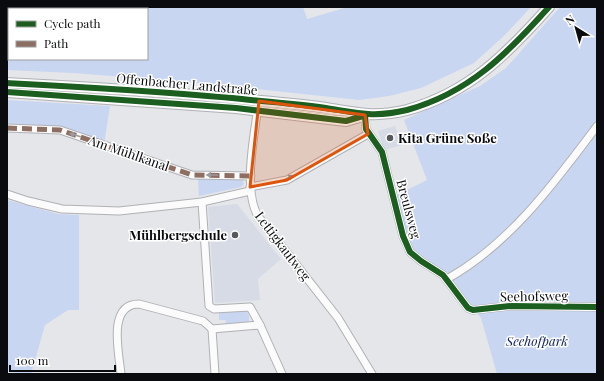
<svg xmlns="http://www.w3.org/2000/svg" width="604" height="381" viewBox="0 0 604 381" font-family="'Playfair Display',serif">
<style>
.built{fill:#d7dbe5}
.green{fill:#c9d6f1;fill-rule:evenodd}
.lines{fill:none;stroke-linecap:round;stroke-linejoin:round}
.minor-casing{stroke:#b0b1b4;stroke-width:9}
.secondary-casing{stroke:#b0b1b4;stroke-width:12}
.minor{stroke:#fbfbfc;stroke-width:7}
.secondary{stroke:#fbfbfc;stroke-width:10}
.tram{stroke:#bfc0c1;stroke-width:1}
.quiet{stroke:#8d6e63;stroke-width:5;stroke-dasharray:10 5;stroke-linecap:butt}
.cycleway-casing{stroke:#fff;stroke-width:8}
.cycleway{stroke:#1b5e20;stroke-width:6}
.oneway{fill:#9b9b9d}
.marked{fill:#dd550c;fill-opacity:0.2;stroke:#dd550c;stroke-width:3;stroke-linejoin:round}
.poi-dot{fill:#56585b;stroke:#fff;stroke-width:1.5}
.labels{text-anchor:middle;stroke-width:3;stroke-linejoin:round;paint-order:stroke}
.street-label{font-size:13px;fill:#0a0b0e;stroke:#fff}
.poi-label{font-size:13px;font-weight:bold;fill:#0a0b0e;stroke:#fff;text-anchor:start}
.park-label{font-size:13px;font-style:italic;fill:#112561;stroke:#fff}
</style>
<rect width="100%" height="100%" fill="#e4e6ea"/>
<g class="built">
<polygon points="395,126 402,145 384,150 378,131"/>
<polygon points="237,204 281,259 258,279 260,300 215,303 208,207"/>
</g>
<g class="green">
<path d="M 7,7 L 303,7 L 307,19 L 348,7 L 531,7 L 506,34 L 474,63 L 421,88 L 389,96 L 359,100 L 201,83 L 73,73 L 7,70 ZM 9,9 L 147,9 L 147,59 L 9,59 Z"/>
<polygon points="560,7 597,7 597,304 470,306 447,276 437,267 414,253 405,235 395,196 427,180 404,120 480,86 506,68"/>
<polygon points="7,100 110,106 104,144 58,130 7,128"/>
<polygon points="198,179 242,179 244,184 241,187 199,196"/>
<polygon points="7,200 58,214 79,215 79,310 68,310 45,325 31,374 7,372"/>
<polygon points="519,308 597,309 597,374 497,374 481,318 477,313"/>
<polygon points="246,310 249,316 249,323 225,324 226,320 219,320 219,313"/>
</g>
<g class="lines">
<defs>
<g id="minor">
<path d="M 258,107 C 254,136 243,191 258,216 L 338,318 L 372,374"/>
<polyline points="365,115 366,129 382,152 403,236 410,252 421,261 443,275 468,308 473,310 510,306 597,307"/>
<polyline points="7,128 60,130 192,175 251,176"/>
<polyline points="250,187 287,180 368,134"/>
<polyline points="7,194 28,201 62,209 119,211 202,202 250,191"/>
<polyline points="202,202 209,306 214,309 250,307 260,325"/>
<path d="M 447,279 C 510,244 555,182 597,126"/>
<polyline points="212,329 260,325 282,374"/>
<polyline points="212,329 215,374"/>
<path d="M 121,374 C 119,353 107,304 139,304 L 203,321 L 212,329"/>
</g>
<g id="secondary">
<path d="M 7,83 C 85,87 164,91 242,99 C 270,102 298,104 326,108 C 358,113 374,118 407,110 C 469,93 507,54 549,7"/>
<polyline points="7,92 236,108 346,121 363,116"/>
</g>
</defs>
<use href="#minor" class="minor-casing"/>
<use href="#secondary" class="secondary-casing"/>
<use href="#minor" class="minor"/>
<use href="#secondary" class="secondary"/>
<path class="tram" d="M 7,88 C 83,93 160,97 236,104 C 295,109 359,126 416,109 C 474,92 513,50 552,7"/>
<polyline class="quiet" points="7,128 60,130 192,175 251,176"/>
<defs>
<g id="cycleway">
<path d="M 7,83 C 85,87 164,91 242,99 C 270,102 298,104 326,108 C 358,113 374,118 407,110 C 469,93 507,54 549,7"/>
<polyline points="7,92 236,108 346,121 363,116"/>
<polyline points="365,115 366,129 382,152 403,236 410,252 421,261 443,275 468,308 473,310 510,306 597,307"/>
</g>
</defs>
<use href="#cycleway" class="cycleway-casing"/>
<use href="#cycleway" class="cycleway"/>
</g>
<defs><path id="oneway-solid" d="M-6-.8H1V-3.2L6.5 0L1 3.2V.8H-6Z"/></defs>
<g class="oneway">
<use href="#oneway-solid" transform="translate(75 135) rotate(-162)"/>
<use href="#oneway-solid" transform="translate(212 175) rotate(-180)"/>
<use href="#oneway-solid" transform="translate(288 178) rotate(-27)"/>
</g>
<path class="marked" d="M 259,101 L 365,115 L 368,134 L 287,180 L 250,187 Z"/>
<g class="poi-dot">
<circle cx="390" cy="138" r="4"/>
<circle cx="235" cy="235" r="4"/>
</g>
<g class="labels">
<g class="street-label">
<text transform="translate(187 84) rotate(5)" y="5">Offenbacher Landstraße</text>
<text transform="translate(129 153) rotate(19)" y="5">Am Mühlkanal</text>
<text transform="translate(409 209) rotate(75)" y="5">Breulsweg</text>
<text transform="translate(283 246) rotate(53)" y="5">Lettigkautweg</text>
<text transform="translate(534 296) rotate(-1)" y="5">Seehofsweg</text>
</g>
<g class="poi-label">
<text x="398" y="143">Kita Grüne Soße</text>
<text x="227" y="240" text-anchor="end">Mühlbergschule</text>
</g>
<g class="park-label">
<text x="537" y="346">Seehofpark</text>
</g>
</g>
<rect width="604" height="381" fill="none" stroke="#0a0b0e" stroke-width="16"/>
<rect x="8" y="8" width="140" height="52" fill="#ffffff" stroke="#9d9d9f"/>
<rect x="16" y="21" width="20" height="6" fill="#1b5e20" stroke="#9d9d9f"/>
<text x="44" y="28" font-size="12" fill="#0a0b0e">Cycle path</text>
<rect x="16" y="41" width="20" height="6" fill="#8d6e63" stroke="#9d9d9f"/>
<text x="44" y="48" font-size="12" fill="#0a0b0e">Path</text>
<g transform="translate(576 28) rotate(323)" stroke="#ffffff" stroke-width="3" paint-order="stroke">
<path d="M0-3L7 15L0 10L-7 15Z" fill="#0a0b0e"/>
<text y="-6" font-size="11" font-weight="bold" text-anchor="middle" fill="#0a0b0e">N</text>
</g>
<path d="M10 365v6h105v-6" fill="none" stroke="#0a0b0e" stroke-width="2"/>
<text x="16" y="365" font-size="12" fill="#0a0b0e" stroke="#ffffff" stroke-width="3" paint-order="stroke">100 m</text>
</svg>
